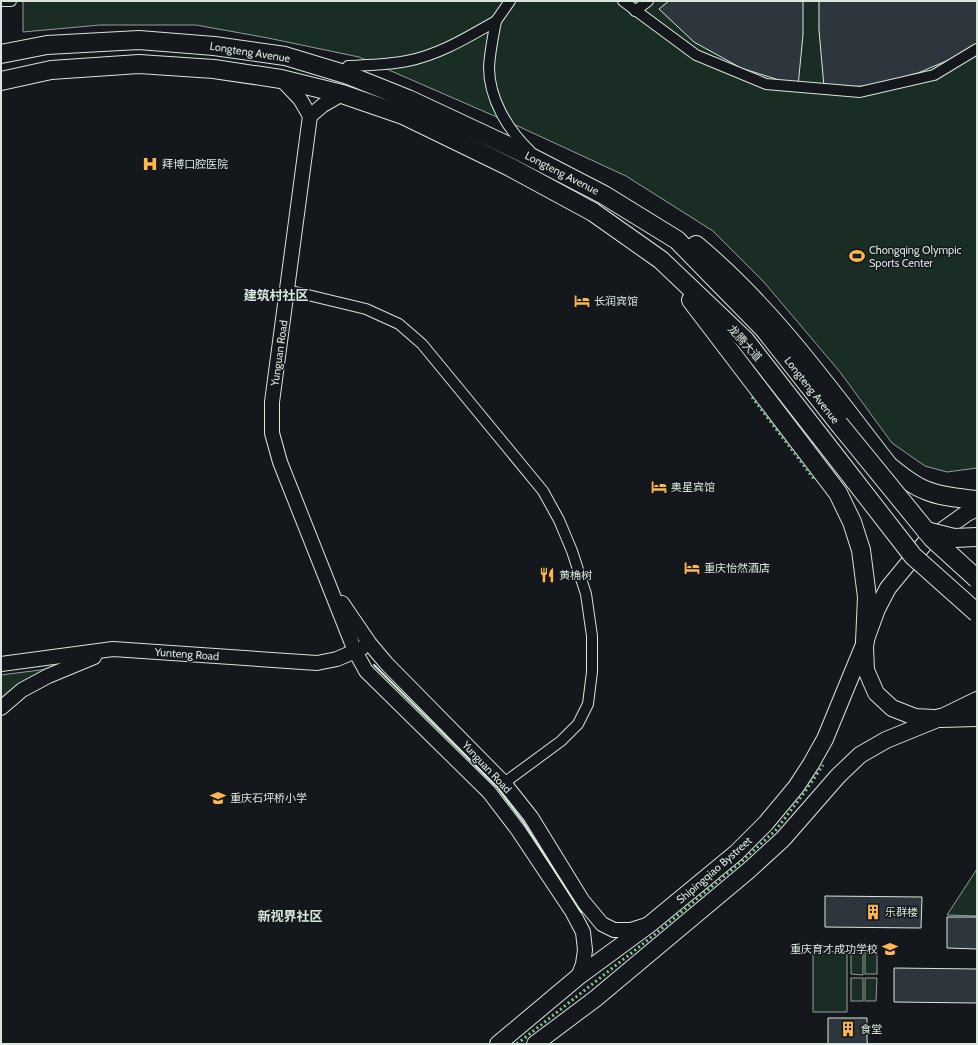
<svg xmlns="http://www.w3.org/2000/svg" width="978" height="1045" viewBox="0 0 978 1045" font-family="Cabin,'Noto Sans SC',sans-serif">
<style>
.green{fill:#1a2d24;stroke:#939e99}
.building{fill:#2c363c;stroke:#d8e6dc}
.lines{fill:none;stroke-linecap:round;stroke-linejoin:round}
.street-casing{stroke:#d8e6dc;stroke-width:12}
.secondary-casing{stroke:#d8e6dc;stroke-width:16}
.primary-casing{stroke:#d8e6dc;stroke-width:18}
.highway-casing{stroke:#d8e6dc;stroke-width:20}
.street{stroke:#14181c;stroke-width:10}
.secondary{stroke:#14181c;stroke-width:14}
.primary{stroke:#14181c;stroke-width:16}
.highway{stroke:#14181c;stroke-width:18}
.highway-bridge-casing{stroke:#d8e6dc;stroke-width:20;stroke-linecap:butt}
.highway-bridge{stroke:#14181c;stroke-width:18}
.hedge{stroke:#8ac095;stroke-width:3;stroke-dasharray:2 3;stroke-linecap:butt}
.wall{stroke:#d8e6dc;stroke-width:2}
.labels{text-anchor:middle;stroke-width:3;stroke-linejoin:round;paint-order:stroke}
.street-label{font-size:11px;fill:#d8e6dc;stroke:#14181c}
.poi-label{font-size:11px;fill:#d8e6dc;stroke:#14181c;text-anchor:start}
.quarter-label{font-size:13px;font-weight:bold;fill:#d8e6dc;stroke:#14181c}
</style>
<rect width="100%" height="100%" fill="#14181c"/>
<g class="green">
<polygon points="23,1 977,1 977,468 947,472 925,466 892,443 840,372 763,281 713,231 626,176 522,128 359,57 268,38 196,25 100,25 23,32"/>
<polygon points="48,669 1,701 1,675"/>
<polygon points="977,869 977,916 947,915"/>
<polygon points="813,951 847,952 847,1012 813,1012"/>
<polygon points="851,952 863,952 863,975 851,974"/>
<rect x="865" y="952" width="12" height="22"/>
<rect x="851" y="978" width="12" height="23"/>
<polygon points="865,978 877,978 876,1001 865,1001"/>
</g>
<g class="building">
<polygon points="669,1 803,1 803,35 798,86 741,68 694,42 659,9"/>
<polygon points="819,1 977,1 977,44 965,53 918,73 870,86 824,87 819,30"/>
<polygon points="825,896 922,897 921,928 825,927"/>
<polygon points="947,917 977,917 977,949 947,948"/>
<polygon points="894,968 977,969 977,1003 894,1002"/>
<polygon points="828,1018 867,1018 867,1041 868,1044 828,1044"/>
</g>
<g class="lines">
<defs>
<g id="street">
<polyline points="1,1 11,1"/>
<polyline points="623,1 696,55 766,84 860,92 934,75 977,49"/>
<polyline points="635,11 648,1"/>
<polyline points="496,21 510,1"/>
<path d="M 348,66 C 368,65 387,65 407,61 C 439,55 468,37 496,21 C 493,36 490,51 489,67 C 489,99 508,130 530,151"/>
<polyline points="287,290 366,309 399,324 422,344 543,491 559,520 572,551 586,594 592,636 592,672 588,704 578,724 561,741 504,783"/>
</g>
<g id="secondary">
<polyline points="281,79 300,99 310,116 323,105 342,94"/>
<polyline points="310,116 272,402 272,433 280,462 355,651 366,671 489,792 518,830 572,911 583,932 585,950 583,964 578,977"/>
<polyline points="342,603 370,644 386,663 504,783 531,817 582,900 602,924 614,930 631,930 647,925"/>
<polyline points="1,664 113,649 317,663 337,659 362,648"/>
<polyline points="1,708 22,690 48,676 94,657"/>
</g>
<g id="primary">
<polyline points="865,646 866,670 876,693 892,708 915,717 934,718"/>
<polyline points="498,1044 578,977 650,924 736,853 766,823 796,787 811,764 825,739 865,642 877,609 888,588 925,543 967,513 977,508"/>
<polyline points="535,1044 595,999 748,871 783,839 838,776 860,755 886,740 940,718 977,700"/>
</g>
<g id="highway">
<polyline points="1,54 47,45 139,40 214,46 285,56 348,75 408,99 517,150 604,195 677,240 764,329 839,424"/>
<polyline points="1,81 51,70 139,64 214,69 281,79 342,94 403,115 510,167 593,212 661,260 745,340 819,435"/>
<path d="M 696,245 C 772,308 829,389 889,466 C 900,475 912,485 925,490 C 941,497 960,498 977,500"/>
<polyline points="691,300 838,493 852,522 861,550 867,597 865,642"/>
<polyline points="940,718 977,717"/>
</g>
</defs>
<use href="#street" class="street-casing"/>
<use href="#secondary" class="secondary-casing"/>
<use href="#primary" class="primary-casing"/>
<use href="#highway" class="highway-casing"/>
<use href="#street" class="street"/>
<use href="#secondary" class="secondary"/>
<use href="#primary" class="primary"/>
<use href="#highway" class="highway"/>
<defs>
<g id="highway-bridge">
<polyline points="839,424 932,538 977,579"/>
<polyline points="819,435 913,556 977,613"/>
<polyline points="926,531 954,538 977,537"/>
</g>
</defs>
<use href="#highway-bridge" class="highway-bridge-casing"/>
<use href="#highway-bridge" class="highway-bridge"/>
<g class="hedge">
<polyline points="752,397 814,479"/>
<polyline points="517,1044 654,935 741,862 776,830 804,793 823,765"/>
</g>
<polyline class="wall" points="374,665 497,787 524,823 581,912"/>
</g>
<defs>
<symbol id="hospital-bare" viewBox="-9 -9 18 18"><path d="M-5-5h3v3.5h4V-5h3V5h-3V1.5h-4V5h-3Z" fill="#ffb74d" stroke="#14181c" stroke-width="2.5" paint-order="stroke"/></symbol>
<symbol id="stadium-bare" viewBox="-9 -9 18 18"><path d="M0-5a6.5 5 0 1 0 0 10a6.5 5 0 1 0 0-10ZM-3.5-1.8h7v3.6h-7Z" fill="#ffb74d" stroke="#14181c" stroke-width="2.5" paint-order="stroke"/></symbol>
<symbol id="hotel-bare" viewBox="-9 -9 18 18"><path d="M-6-4.5h1.5V1H6V5H4.5V3h-9V5H-6ZM-4 0a1.8 1.8 0 1 1 3.6 0ZM.5 0V-2.5h3Q6-2.5 6 0Z" fill="#ffb74d" stroke="#14181c" stroke-width="2.5" paint-order="stroke"/></symbol>
<symbol id="restaurant-bare" viewBox="-9 -9 18 18"><path d="M-5-6h1v4h1v-4h1v4h1v-4h1v5L-1.5 .5V6h-2V.5L-5-1ZM5-6V6H3V1.5H1.5Q1.5-4 5-6Z" fill="#ffb74d" stroke="#14181c" stroke-width="2.5" paint-order="stroke"/></symbol>
<symbol id="school-bare" viewBox="-9 -9 18 18"><path d="M0-5L7-2L0 1L-7-2ZM-4 1L0 2.5L4 1V4Q0 6-4 4Z" fill="#ffb74d" stroke="#14181c" stroke-width="2.5" paint-order="stroke"/></symbol>
<symbol id="building-bare" viewBox="-9 -9 18 18"><path d="M-4-6H4V6H1V3H-1V6H-4ZM-2.5-4.3h1.7v1.8h-1.7ZM.8-4.3h1.7v1.8H.8ZM-2.5-1h1.7V.8h-1.7ZM.8-1h1.7V.8H.8Z" fill="#ffb74d" stroke="#14181c" stroke-width="2.5" paint-order="stroke"/></symbol>
</defs>
<g fill-rule="evenodd">
<use href="#hospital-bare" x="139" y="153" width="22" height="22"/>
<use href="#stadium-bare" x="846" y="245" width="22" height="22"/>
<use href="#hotel-bare" x="571" y="290" width="22" height="22"/>
<use href="#hotel-bare" x="648" y="476" width="22" height="22"/>
<use href="#hotel-bare" x="681" y="557" width="22" height="22"/>
<use href="#restaurant-bare" x="536" y="564" width="22" height="22"/>
<use href="#school-bare" x="207" y="787" width="22" height="22"/>
<use href="#building-bare" x="862" y="901" width="22" height="22"/>
<use href="#school-bare" x="879" y="938" width="22" height="22"/>
<use href="#building-bare" x="837" y="1018" width="22" height="22"/>
</g>
<g class="labels">
<g class="street-label">
<text transform="translate(250 52) rotate(9)" y="4">Longteng Avenue</text>
<text transform="translate(562 173) rotate(27)" y="4">Longteng Avenue</text>
<text transform="translate(745 343) rotate(48)" y="4">龙腾大道</text>
<text transform="translate(279 353) rotate(-82)" y="4">Yunguan Road</text>
<text transform="translate(812 390) rotate(52)" y="4">Longteng Avenue</text>
<text transform="translate(187 654) rotate(4)" y="4">Yunteng Road</text>
<text transform="translate(487 767) rotate(47)" y="4">Yunguan Road</text>
<text transform="translate(714 870) rotate(-41)" y="4">Shipingqiao Bystreet</text>
</g>
<g class="poi-label">
<text x="162" y="168">拜博口腔医院</text>
<text x="869" y="254">Chongqing Olympic<tspan x="869" dy="13">Sports Center</tspan></text>
<text x="594" y="305">长润宾馆</text>
<text x="671" y="491">奥星宾馆</text>
<text x="704" y="572">重庆怡然酒店</text>
<text x="559" y="579">黄桷树</text>
<text x="230" y="802">重庆石坪桥小学</text>
<text x="885" y="916">乐群楼</text>
<text x="878" y="953" text-anchor="end">重庆育才成功学校</text>
<text x="860" y="1033">食堂</text>
</g>
<g class="quarter-label">
<text x="276" y="300">建筑村社区</text>
<text x="290" y="921">新视界社区</text>
</g>
</g>
<rect width="978" height="1045" fill="none" stroke="#d8e6dc" stroke-width="4"/>
</svg>
